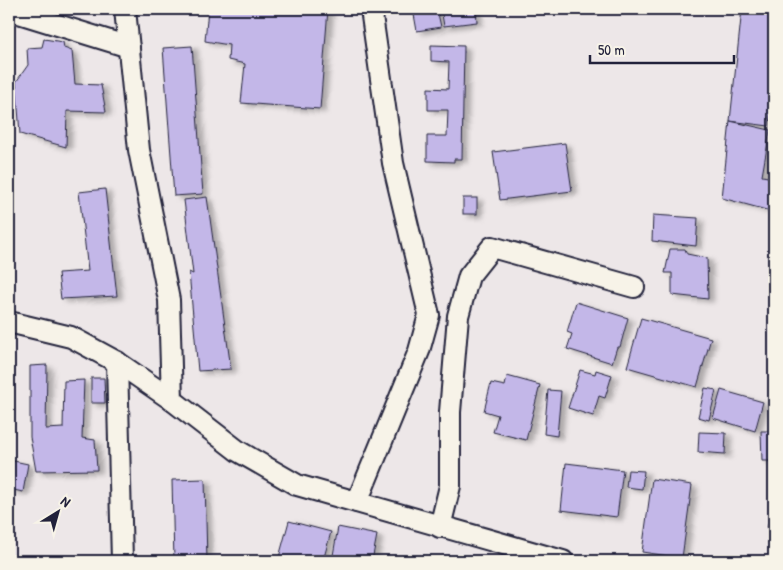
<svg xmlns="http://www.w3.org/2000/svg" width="783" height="570" viewBox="0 0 783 570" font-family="'Patrick Hand',sans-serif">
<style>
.building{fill:#c3b7e8;stroke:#22223b;filter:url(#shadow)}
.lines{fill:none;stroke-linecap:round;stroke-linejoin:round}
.minor-casing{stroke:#22223b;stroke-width:24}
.minor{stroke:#f7f3e8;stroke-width:20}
</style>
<defs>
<filter id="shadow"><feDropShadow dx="5.5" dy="3" stdDeviation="2.5" flood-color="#0004"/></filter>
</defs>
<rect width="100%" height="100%" fill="#ede7e8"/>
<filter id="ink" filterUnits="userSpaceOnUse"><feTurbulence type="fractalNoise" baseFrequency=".02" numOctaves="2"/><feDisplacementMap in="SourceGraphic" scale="10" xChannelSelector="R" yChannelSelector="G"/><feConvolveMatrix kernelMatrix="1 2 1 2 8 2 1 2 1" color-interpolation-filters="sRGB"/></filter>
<g filter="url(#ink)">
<g class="building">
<polygon points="208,9 328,9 320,109 241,103 245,64 228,60 229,45 205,41"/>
<polygon points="413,9 437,9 441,27 417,31"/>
<polygon points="441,9 476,9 477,22 444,26"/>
<polygon points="742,9 774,13 774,75 769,126 730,121"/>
<polygon points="44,39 63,42 64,48 72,51 75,84 101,85 106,112 67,111 66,147 20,134 16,82 28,65 27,48 42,47"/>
<polygon points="431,45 464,46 462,159 454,159 454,162 427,161 427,136 447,136 448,110 428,110 428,88 448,89 449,62 431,61"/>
<polygon points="192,46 203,194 174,196 163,48"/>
<polygon points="730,121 770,130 762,176 774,178 774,212 722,198"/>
<polygon points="565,143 572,191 500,200 493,152"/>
<polygon points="105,189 117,296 61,299 58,273 88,271 79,192"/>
<polygon points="207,197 231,369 198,371 189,272 193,274 184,200"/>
<rect x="463" y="198" width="14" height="16"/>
<polygon points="653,215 698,218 696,246 652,241"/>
<polygon points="670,249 685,249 687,254 707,258 708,299 672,295 672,273 665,273"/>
<polygon points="576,302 628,318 620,347 617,347 612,363 567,349 572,334 567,332"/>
<polygon points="641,318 711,338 697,387 627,367"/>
<polygon points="47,365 46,429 63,428 64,381 84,380 82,438 95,440 97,470 36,471 30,437 30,366"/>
<polygon points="580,370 595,374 596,370 612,375 605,398 599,396 593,416 568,408"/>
<polygon points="507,376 540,385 526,440 493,432 498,415 484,411 491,383 505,386"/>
<polygon points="91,378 104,378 105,403 91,403"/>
<polygon points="705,388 716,390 709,420 698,417"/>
<polygon points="548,390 561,391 557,436 544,434"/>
<polygon points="721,390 763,402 755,431 713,418"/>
<polygon points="761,431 774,431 774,461 762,461"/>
<polygon points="699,432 726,433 725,454 698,452"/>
<polygon points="9,460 28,464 23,492 9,489"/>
<polygon points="566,463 623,470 617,517 561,510"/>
<polygon points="628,470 644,471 642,489 626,487"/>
<polygon points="205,479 207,561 174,561 172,480"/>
<polygon points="652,479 692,485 682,558 642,552"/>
<polygon points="774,503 774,531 767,528"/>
<polygon points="289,521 331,532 323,561 278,561"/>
<polygon points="338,527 377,535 372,561 332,561"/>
<polygon points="421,556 446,561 421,561"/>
</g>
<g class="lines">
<defs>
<g id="minor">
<polyline points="125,9 139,150 169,300 172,400"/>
<polyline points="9,10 129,47"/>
<polyline points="9,322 71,337 117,362 172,400 238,451 297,485 563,561"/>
<polyline points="117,362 122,561"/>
<polyline points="357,502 419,351 429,315 393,163 371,9"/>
<polyline points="440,527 450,486 450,412 458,316 469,276 492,247 634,287"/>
</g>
</defs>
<use href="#minor" class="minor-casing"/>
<use href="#minor" class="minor"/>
</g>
</g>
<rect width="783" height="570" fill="none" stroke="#f7f3e8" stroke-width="30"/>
<rect x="15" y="15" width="753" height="540" fill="none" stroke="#22223b" stroke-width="2" filter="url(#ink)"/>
<g transform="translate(58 512) rotate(37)" stroke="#f7f3e8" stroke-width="4" paint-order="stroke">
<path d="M0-4L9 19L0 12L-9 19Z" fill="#22223b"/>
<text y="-8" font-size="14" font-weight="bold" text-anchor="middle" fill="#22223b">N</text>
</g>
<path d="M590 55v8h144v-8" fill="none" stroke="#22223b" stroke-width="2.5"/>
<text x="598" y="55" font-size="15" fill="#22223b" stroke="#f7f3e8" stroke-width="4" paint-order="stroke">50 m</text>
</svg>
